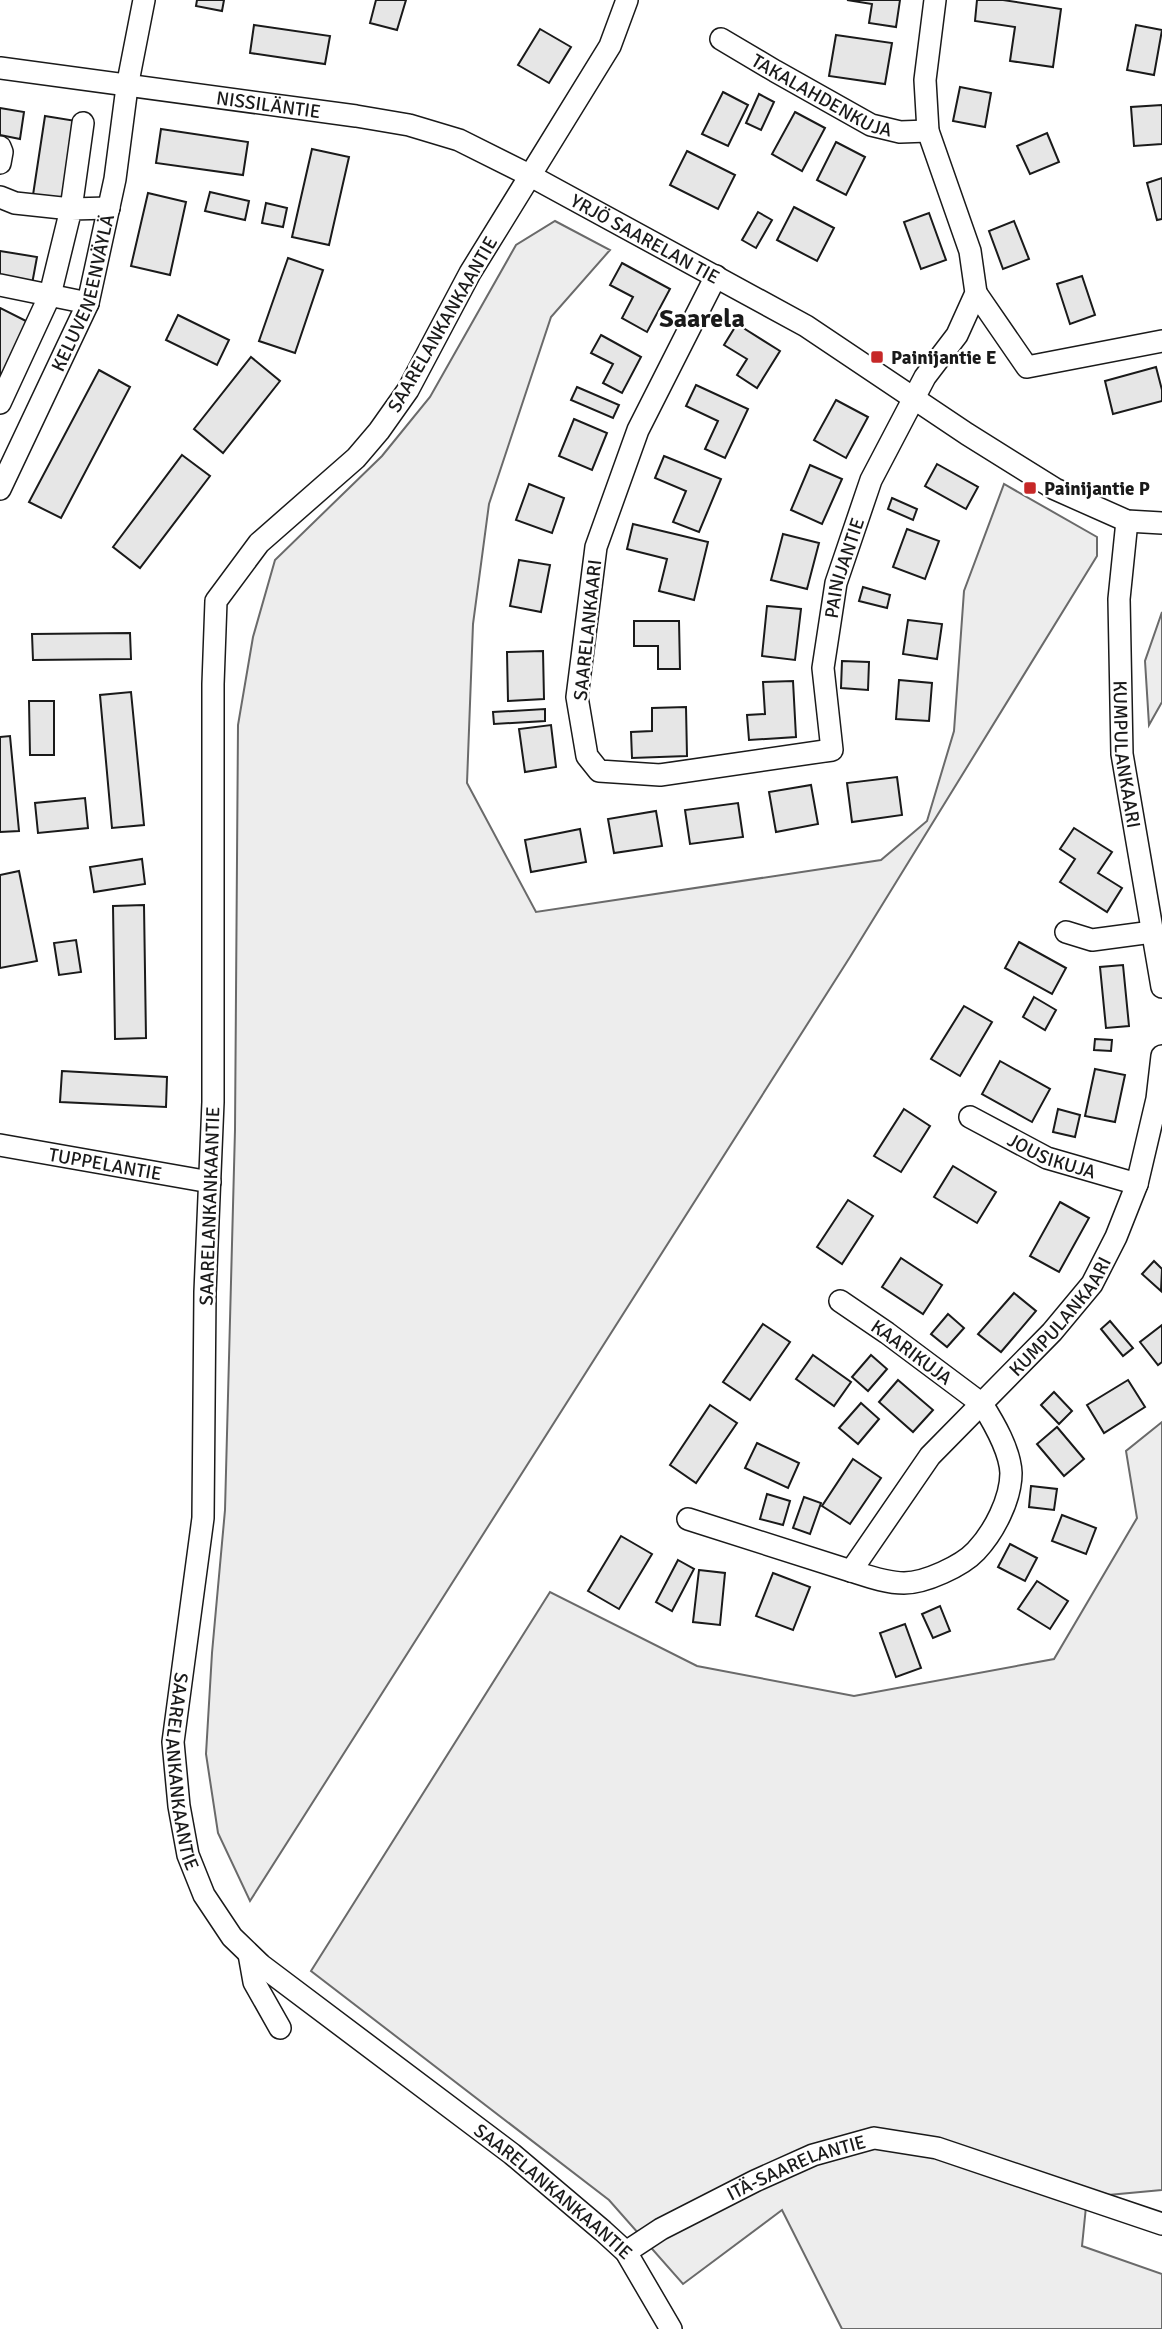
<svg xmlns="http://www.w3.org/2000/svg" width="1162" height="2329" viewBox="0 0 1162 2329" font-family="Signika,sans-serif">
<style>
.green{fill:#ededed;stroke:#6a6a6a;stroke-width:2}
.building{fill:#e6e6e6;stroke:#1a1a1a;stroke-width:2}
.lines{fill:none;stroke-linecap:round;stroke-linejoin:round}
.minor-casing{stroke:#1a1a1a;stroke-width:24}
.minor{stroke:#fff;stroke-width:21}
.poi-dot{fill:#c62828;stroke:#fff;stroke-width:2.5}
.labels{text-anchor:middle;stroke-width:5;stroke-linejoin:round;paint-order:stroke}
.street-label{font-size:19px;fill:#1a1a1a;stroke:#fff}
.poi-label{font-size:19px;font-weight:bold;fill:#1a1a1a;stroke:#fff;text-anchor:start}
.district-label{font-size:26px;font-weight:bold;fill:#1a1a1a;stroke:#fff}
</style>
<rect width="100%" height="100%" fill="#fff"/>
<g class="green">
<polygon points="555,221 610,250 551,317 489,504 473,624 467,783 536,912 881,860 927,821 954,731 964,591 1004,484 1097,537 1097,556 850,957 250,1901 218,1833 206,1754 212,1653 225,1510 235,1130 238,725 253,637 275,560 382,456 430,397 516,245"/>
<polygon points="1162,612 1162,702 1149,725 1145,661"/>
<polygon points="1162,1422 1162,2190 1087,2197 1082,2246 1162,2274 1162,2329 842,2329 782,2210 683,2284 609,2200 311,1971 550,1592 697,1666 854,1696 1054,1659 1137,1518 1126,1451"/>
</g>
<g class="building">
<polygon points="197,0 224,0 222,11 196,6"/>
<polygon points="376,0 406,0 397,30 370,23"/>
<polygon points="847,0 900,0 896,27 869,23 872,4"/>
<polygon points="977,0 1003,0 1061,9 1053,67 1010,61 1015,27 975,21"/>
<polygon points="254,25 330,36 325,64 250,53"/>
<polygon points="1136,25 1162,30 1154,75 1127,70"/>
<polygon points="540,29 571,47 549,83 518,65"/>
<polygon points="836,35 892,43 885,84 829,76"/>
<polygon points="960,87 991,93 985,127 953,121"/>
<polygon points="723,92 748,105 728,146 702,134"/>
<polygon points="759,94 774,102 761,130 746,123"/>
<polygon points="1162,105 1162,144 1134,146 1131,107"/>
<polygon points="0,108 24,112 20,139 0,135"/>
<polygon points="795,112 825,128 802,171 772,154"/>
<polygon points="45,116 76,121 63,200 33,195"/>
<polygon points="161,129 248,142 243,175 156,163"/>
<polygon points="1047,133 1059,162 1030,174 1017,146"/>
<polygon points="836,142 865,157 846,195 817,180"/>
<polygon points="312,149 349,157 329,245 292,237"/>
<polygon points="687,151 735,175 718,209 670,185"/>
<polygon points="1162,178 1162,219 1157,220 1147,183"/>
<polygon points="210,192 249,201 245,220 205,211"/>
<polygon points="148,193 186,202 170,275 131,266"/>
<polygon points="266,203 287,208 283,227 262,223"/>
<polygon points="794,207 834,228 817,261 777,240"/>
<polygon points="758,212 772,220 756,248 742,240"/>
<polygon points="929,213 946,260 921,269 904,222"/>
<polygon points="1014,221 1029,259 1003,269 989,231"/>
<polygon points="0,251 37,257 32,284 0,278"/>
<polygon points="288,258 323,270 295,353 259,341"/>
<polygon points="622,263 670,289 647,332 622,318 633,297 610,285"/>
<polygon points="1082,276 1095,315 1070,324 1057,284"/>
<polygon points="0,308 30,323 0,383"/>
<polygon points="178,315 229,340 217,365 166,340"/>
<polygon points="737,324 780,351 757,388 737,375 747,359 724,345"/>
<polygon points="601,335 641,357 622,393 603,383 613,364 591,353"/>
<polygon points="251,357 280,381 223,453 194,429"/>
<polygon points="1156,367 1162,390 1162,401 1113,414 1105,381"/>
<polygon points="99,370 130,387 61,518 29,502"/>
<polygon points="696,385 748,409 725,458 705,449 718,421 686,406"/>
<polygon points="577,387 619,405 613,418 571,400"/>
<polygon points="836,400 868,417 846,458 814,440"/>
<polygon points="574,419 607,433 592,470 559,456"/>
<polygon points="182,455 210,476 140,568 113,547"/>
<polygon points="664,456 721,479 699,532 673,522 686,491 655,478"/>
<polygon points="937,464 978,487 966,509 925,486"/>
<polygon points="810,465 842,479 822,524 791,510"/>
<polygon points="529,484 564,498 552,533 516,520"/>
<polygon points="892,498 917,509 913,520 888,509"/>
<polygon points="633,524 708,542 694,600 659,591 667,559 627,549"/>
<polygon points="907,529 939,541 925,579 893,567"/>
<polygon points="783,534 819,543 807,589 771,580"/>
<polygon points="519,560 550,565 541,612 510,606"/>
<polygon points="863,587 890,595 887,608 859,601"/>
<polygon points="767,606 801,609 795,660 762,656"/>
<polygon points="908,620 942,624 937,659 903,654"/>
<polygon points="634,621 679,621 680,669 658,669 658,646 634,646"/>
<polygon points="130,633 131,659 33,660 32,634"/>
<polygon points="543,651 544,699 508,701 507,652"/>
<polygon points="842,661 869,662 868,690 841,688"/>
<polygon points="899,680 932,683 929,721 896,719"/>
<polygon points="793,681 796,737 749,740 747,715 765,714 763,682"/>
<polygon points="131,692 144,825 112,828 100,695"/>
<polygon points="29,701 54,701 54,755 30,755"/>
<polygon points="686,707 687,756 632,758 631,732 652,731 652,708"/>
<polygon points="545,709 545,721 494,724 493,712"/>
<polygon points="551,725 556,767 525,772 519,729"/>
<polygon points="10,736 19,831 0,832 0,737"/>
<polygon points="897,777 902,815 852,822 847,783"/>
<polygon points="811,785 818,824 776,832 769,792"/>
<polygon points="85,798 88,828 38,833 35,803"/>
<polygon points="738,803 743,837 690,844 685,810"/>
<polygon points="656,811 662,846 614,853 608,819"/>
<polygon points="1074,828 1112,852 1098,873 1122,888 1107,912 1060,882 1075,859 1060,849"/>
<polygon points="580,829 586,862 531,872 525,840"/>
<polygon points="142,859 145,884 94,892 90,867"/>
<polygon points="19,871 37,961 0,968 0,875"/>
<polygon points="144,905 146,1038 115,1039 113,906"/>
<polygon points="76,940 81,972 59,975 54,943"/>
<polygon points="1019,942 1066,968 1052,994 1005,968"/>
<polygon points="1123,965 1129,1026 1106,1028 1100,967"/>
<polygon points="1034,997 1056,1010 1045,1030 1023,1017"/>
<polygon points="964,1006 992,1022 960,1076 931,1059"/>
<polygon points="1095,1039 1112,1040 1111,1051 1094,1050"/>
<polygon points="1000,1061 1050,1089 1032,1122 982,1094"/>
<polygon points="1095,1069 1125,1075 1115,1122 1085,1116"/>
<polygon points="62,1071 167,1077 166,1107 60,1102"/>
<polygon points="904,1109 930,1126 901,1172 874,1156"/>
<polygon points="1058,1109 1080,1115 1075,1137 1053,1132"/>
<polygon points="953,1166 996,1192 977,1223 934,1197"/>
<polygon points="848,1200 873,1216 842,1264 817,1247"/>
<polygon points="1060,1202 1089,1218 1059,1272 1030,1256"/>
<polygon points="901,1258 942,1285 923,1314 882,1287"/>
<polygon points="1154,1261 1162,1269 1161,1291 1142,1274"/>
<polygon points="1014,1293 1036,1311 1001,1352 978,1334"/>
<polygon points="948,1314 964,1328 947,1347 931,1334"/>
<polygon points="1110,1321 1133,1348 1123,1356 1101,1329"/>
<polygon points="763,1324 790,1342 750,1400 723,1382"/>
<polygon points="1162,1325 1162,1362 1158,1365 1140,1342"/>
<polygon points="813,1355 851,1382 834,1406 796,1379"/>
<polygon points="871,1355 887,1369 868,1391 852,1377"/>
<polygon points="898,1380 933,1410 913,1432 879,1402"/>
<polygon points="1128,1380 1145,1407 1104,1433 1087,1405"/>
<polygon points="1054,1392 1072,1411 1059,1424 1041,1405"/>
<polygon points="861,1403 879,1419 858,1444 839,1428"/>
<polygon points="710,1405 737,1423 696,1483 670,1465"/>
<polygon points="1057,1427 1084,1459 1064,1476 1037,1444"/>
<polygon points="757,1443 799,1463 788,1488 745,1468"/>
<polygon points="853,1459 881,1478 850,1524 822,1506"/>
<polygon points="1031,1486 1057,1489 1054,1510 1029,1507"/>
<polygon points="767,1494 790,1501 783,1525 760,1519"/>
<polygon points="804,1497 821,1503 810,1534 793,1528"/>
<polygon points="1062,1515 1096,1528 1086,1554 1052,1541"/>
<polygon points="621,1536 652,1554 619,1609 588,1591"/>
<polygon points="1010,1544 1037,1558 1025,1581 998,1567"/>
<polygon points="678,1560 694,1569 672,1611 656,1602"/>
<polygon points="699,1570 725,1573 720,1625 693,1622"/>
<polygon points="773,1573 810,1587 793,1630 756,1616"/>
<polygon points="1037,1581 1068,1601 1050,1629 1018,1609"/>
<polygon points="940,1606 950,1631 933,1638 922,1614"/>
<polygon points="905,1624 921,1668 896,1677 880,1633"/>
</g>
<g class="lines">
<defs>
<g id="minor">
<path id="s1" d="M 627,0 L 610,46 L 470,273 L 408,390 L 379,431 L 356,458 L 259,543 L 216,601 L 213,684 L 213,1102 L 205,1292 L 203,1518 L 173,1742 L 179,1806 L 188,1855 L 204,1895 L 232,1937 L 261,1965 L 512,2154 L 603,2231 L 626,2252 L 671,2329"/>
<path id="s2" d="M 721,39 L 775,71 L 871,125 L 900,132 L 928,131"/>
<path id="s3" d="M 0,68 L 356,116 L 409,125 L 459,140 L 529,175 L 806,326 L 967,434 L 1055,489 L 1127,521 L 1162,523"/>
<polyline points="0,147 2,152 0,163"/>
<polyline points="0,197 15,203 71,209 83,123"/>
<path id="s4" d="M 716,276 L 638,430 L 596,547 L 577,697 L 587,756 L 599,771 L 660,775 L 832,750 L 823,668 L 836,583 L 871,480 L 925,377 L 957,335 L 976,293 L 970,251 L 928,131 L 925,80 L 935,0"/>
<polyline points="0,285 88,303"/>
<polyline points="976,293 1027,367 1162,341"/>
<polyline points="0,403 50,295 71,209 109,208"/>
<path id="s5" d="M 0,489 L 88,303 L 115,179 L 127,87 L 144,0"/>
<path id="s6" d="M 1127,521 L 1119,599 L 1122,754 L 1162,987"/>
<polyline points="1066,932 1092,940 1152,932"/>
<path id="s7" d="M 970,1117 L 1047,1158 L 1137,1184"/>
<path id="s8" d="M 0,1145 L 210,1182"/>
<path id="s9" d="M 840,1301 L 887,1333 L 982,1404 C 994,1423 1010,1450 1011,1473 C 1011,1499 994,1532 976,1551 C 962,1566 925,1583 904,1583 C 886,1583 867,1576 851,1571"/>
<path id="s10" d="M 688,1519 L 851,1571 L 930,1456 L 1052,1332 L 1092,1284 L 1116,1237 L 1137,1184 L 1157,1099 L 1162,1056"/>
<polyline points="249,1954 254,1982 280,2028"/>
<path id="s11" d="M 626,2252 L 661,2229 L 755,2181 L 813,2155 L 874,2138 L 937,2148 L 1162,2224"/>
</g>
</defs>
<use href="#minor" class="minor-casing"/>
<use href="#minor" class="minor"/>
</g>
<g class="poi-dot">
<rect x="870" y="350" width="14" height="14" rx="3.5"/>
<rect x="1023" y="481" width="14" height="14" rx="3.5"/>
</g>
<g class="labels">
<g class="street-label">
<text dy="7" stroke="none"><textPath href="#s2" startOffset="116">TAKALAHDENKUJA</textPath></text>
<text dy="7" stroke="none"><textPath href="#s3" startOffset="271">NISSILÄNTIE</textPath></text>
<text dy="7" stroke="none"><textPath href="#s3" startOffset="676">YRJÖ SAARELAN TIE</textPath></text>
<text dy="7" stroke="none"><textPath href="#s5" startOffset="214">KELUVENEENVÄYLÄ</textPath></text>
<text transform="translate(442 324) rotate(-60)" y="7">SAARELANKANKAANTIE</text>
<text dy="7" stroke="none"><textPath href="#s4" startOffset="947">PAINIJANTIE</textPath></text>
<text transform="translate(587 630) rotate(-84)" y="7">SAARELANKAARI</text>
<text dy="7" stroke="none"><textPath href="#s6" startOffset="234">KUMPULANKAARI</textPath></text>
<text dy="7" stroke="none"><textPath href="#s7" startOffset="91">JOUSIKUJA</textPath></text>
<text dy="7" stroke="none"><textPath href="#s8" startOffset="107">TUPPELANTIE</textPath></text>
<text transform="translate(209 1206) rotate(-88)" y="7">SAARELANKANKAANTIE</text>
<text dy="7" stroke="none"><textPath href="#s10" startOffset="502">KUMPULANKAARI</textPath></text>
<text dy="7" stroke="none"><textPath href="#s9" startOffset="88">KAARIKUJA</textPath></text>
<text dy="7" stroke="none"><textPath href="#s1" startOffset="1908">SAARELANKANKAANTIE</textPath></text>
<text dy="7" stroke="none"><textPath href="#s11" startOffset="191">ITÄ-SAARELANTIE</textPath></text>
<text dy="7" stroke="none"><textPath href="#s1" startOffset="2496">SAARELANKANKAANTIE</textPath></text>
</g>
<g class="poi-label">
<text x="891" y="364">Painijantie E</text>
<text x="1044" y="495">Painijantie P</text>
</g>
<g class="district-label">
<text x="702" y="327">Saarela</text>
</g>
</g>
</svg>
